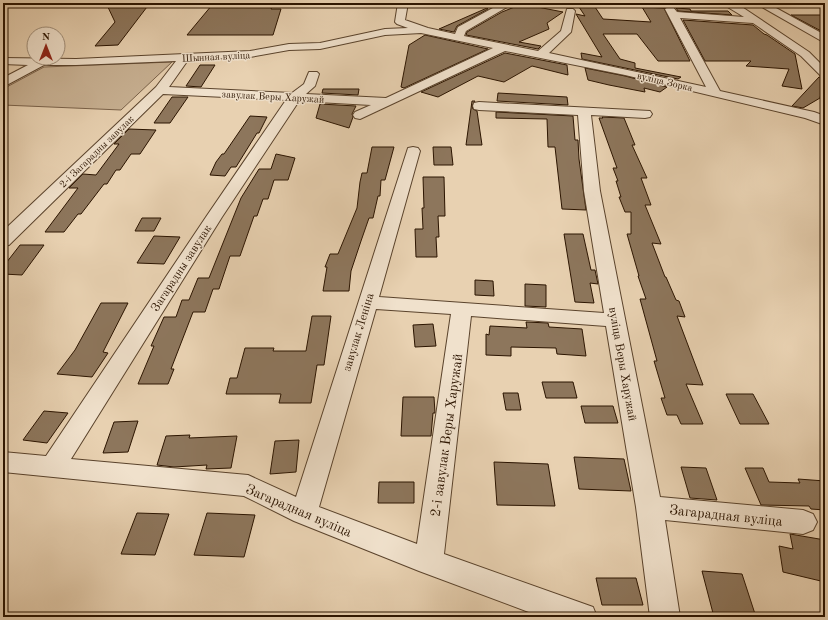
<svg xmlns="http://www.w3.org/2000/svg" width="828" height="620" viewBox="0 0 828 620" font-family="'Old Standard TT',serif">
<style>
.green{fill:#c8b193;stroke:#7a624a}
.building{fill:#8d765c;stroke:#2b1400}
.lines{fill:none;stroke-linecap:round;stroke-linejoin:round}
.minor-casing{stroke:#5a432c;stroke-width:2}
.tertiary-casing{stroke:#5a432c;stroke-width:2}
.minor{fill:#f0e1cc;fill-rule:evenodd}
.tertiary{fill:#f0e1cc;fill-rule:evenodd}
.labels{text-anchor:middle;stroke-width:3;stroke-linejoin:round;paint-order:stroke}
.far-street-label{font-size:10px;fill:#2b1400;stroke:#f0e1cc}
.street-label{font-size:12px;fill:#2b1400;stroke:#f0e1cc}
.near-street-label{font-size:14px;fill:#2b1400;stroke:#f0e1cc}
</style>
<rect width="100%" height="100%" fill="#e8d1b1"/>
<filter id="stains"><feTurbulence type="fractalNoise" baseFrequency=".005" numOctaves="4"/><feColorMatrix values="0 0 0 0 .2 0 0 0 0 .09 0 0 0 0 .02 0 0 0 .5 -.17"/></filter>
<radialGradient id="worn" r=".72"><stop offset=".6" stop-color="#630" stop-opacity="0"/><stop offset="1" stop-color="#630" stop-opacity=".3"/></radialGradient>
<polygon class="green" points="172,62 121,110 3,105 3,89 44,67"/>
<g class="building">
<polygon points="106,3 150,3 118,45 95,46 115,22"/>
<polygon points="273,4 271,9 281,9 273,35 187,35 212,5"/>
<polygon points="522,4 563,12 547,23 549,29 519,42 541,46 538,49 466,35 467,32 502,12"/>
<polygon points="577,4 593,4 603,19 651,22 642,7 664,8 690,61 658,61 637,34 603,34 620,59 635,63 635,68 681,77 678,79 582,59 581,53 602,57 576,14 585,16"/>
<polygon points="487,8 488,9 457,26 454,32 439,29"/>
<polygon points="676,8 690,9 691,11 728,11 732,15 678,11"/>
<polygon points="791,15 825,15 825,32 823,32"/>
<polygon points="683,20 753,25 764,34 767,35 795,54 802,89 782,86 789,69 746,66 751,61 705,61"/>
<polygon points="425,35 488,49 404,88 401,87 409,45"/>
<polygon points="505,53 567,65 568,75 532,66 504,82 478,76 438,97 421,92"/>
<polygon points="200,65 215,65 201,87 186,86"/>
<polygon points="585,68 625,76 667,87 660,92 644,88 645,92 609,85 588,80"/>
<polygon points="819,77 824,78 820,98 803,108 792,106"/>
<polygon points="323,89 359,89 358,95 322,93"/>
<polygon points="498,93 567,97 568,105 497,101"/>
<polygon points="172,97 188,97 170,123 154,123"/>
<polygon points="472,101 475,101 472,106 473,109 477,111 482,145 466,145"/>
<polygon points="320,104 356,106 352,114 353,117 349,128 316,118"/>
<polygon points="496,112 573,116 575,140 578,140 579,159 586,210 562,209 555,147 548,147 547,119 496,118"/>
<polygon points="250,116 267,117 259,133 257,133 236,167 231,167 225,176 210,175 216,162 222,154 224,154"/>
<polygon points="602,117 624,118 635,145 632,145 647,178 641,178 651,205 645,205 661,244 652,243 665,277 666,277 676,300 679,301 685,317 677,316 703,385 686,384 703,424 681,424 677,415 667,415 661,398 665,398 654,361 657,361 640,299 646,299 638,276 639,276 627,234 631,234 631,212 625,212 619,197 621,197 616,181 618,181 613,168 617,168 599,118 603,118"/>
<polygon points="129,129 156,130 140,154 131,154 120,170 116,170 107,184 104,184 81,214 78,214 64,232 45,232 78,188 69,188 83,174 96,175 119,144 114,144"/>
<polygon points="372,147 394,147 385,180 381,180 380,196 378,196 373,218 369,218 361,241 351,271 349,291 323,291 327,267 325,267 330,254 338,254 357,208 360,182 362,173 367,173"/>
<polygon points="433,147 451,147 453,165 434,165"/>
<polygon points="276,154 295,158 288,180 274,180 268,199 263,199 257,216 254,216 240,256 230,256 219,289 213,289 205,312 193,312 171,369 174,369 168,384 138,384 154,346 151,346 164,317 176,317 182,300 189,300 198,278 209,278 241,198 259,169 271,169"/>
<polygon points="423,177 444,177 445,216 438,216 439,237 436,237 437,257 416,257 415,229 423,229 422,208 424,208"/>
<polygon points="142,218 161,218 154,231 135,231"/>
<polygon points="564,234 583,234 591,270 595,270 598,284 590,283 594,303 575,302"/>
<polygon points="154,236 180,237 164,264 137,263"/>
<polygon points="20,245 44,245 22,275 3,274 3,267"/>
<polygon points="475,280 493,281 494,296 475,295"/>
<polygon points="525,284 546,285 546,307 525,306"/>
<polygon points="101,303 128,303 103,352 108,353 92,377 57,374 75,350"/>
<polygon points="312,316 331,316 324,365 317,365 311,403 279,403 281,394 226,394 230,378 237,378 245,348 274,348 273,351 306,351"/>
<polygon points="526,322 548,323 549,327 582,329 586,356 557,354 556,348 511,347 511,356 486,355 486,334 489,335 490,326 527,328"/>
<polygon points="433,324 436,346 415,347 413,325"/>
<polygon points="542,382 573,382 577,398 546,398"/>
<polygon points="503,393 518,393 521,410 506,410"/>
<polygon points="726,394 753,394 769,424 740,424"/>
<polygon points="403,397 434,397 435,413 433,413 431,436 401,436"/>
<polygon points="581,406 613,406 618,423 585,423"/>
<polygon points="44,411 68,413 47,443 23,440"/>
<polygon points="138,421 128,452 103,453 114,422"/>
<polygon points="190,435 189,438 237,436 231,468 206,469 207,465 174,467 157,465 166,436"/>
<polygon points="299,440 296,472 270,474 275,441"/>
<polygon points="574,457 624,459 631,491 579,489"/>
<polygon points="494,462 548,464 555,506 497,505"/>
<polygon points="681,467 706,468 717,500 690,498"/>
<polygon points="745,468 763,468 769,482 800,483 798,479 825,481 825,510 811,509 809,506 761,505"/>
<polygon points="379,482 414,482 414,503 378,503"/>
<polygon points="137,513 169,514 155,555 121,554"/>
<polygon points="207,513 255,515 244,557 194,555"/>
<polygon points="790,534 825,540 825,582 783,572 779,546 793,549"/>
<polygon points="702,571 742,574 756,617 714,617"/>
<polygon points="596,578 636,578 643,605 602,605"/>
</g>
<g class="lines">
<defs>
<path id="minor" d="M 398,3 L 408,3 L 405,20 L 428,28 L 455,34 L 458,27 L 502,3 L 514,3 L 466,31 L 464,36 L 538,51 L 561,31 L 567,9 L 573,9 L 575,11 L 571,32 L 549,53 L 706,87 L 665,9 L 670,6 L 673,7 L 677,12 L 744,17 L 721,3 L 733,3 L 742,7 L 809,52 L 825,68 L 825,77 L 821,76 L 801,56 L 753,23 L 680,18 L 720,91 L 814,112 L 825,116 L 825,125 L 805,118 L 625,75 L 505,51 L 360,119 L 355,118 L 353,115 L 355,112 L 371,105 L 299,101 L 222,217 L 71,459 L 248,475 L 296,497 L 408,148 L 413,147 L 418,148 L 420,151 L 379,297 L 604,313 L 584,191 L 578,115 L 479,110 L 474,109 L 473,106 L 474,103 L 479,102 L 650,111 L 652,114 L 650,117 L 645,118 L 591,115 L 600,191 L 660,497 L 803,510 L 813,514 L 817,522 L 813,530 L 803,534 L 665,520 L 680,617 L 650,617 L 636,507 L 606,326 L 471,316 L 444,554 L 593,607 L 597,617 L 542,617 L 419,571 L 294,521 L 244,496 L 3,472 L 3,452 L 46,456 L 206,217 L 286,100 L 163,94 L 9,245 L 3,246 L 3,231 L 156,87 L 176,61 L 76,65 L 44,65 L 3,87 L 3,78 L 28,65 L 3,64 L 3,58 L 76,59 L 250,51 L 289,44 L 320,43 L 385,29 L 408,28 L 397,24 L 395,22 ZM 421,33 L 493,48 L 386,98 L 306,94 L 315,86 L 319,74 L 317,72 L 309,72 L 304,84 L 292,93 L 169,87 L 188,60 L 250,57 L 289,50 L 320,49 L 385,35 ZM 376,309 L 451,314 L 417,544 L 319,507 Z"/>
<polygon id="tertiary" points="755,3 767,3 825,35 825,43"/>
</defs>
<use href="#minor" class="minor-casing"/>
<use href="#tertiary" class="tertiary-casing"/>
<use href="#minor" class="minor"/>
<use href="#tertiary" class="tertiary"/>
</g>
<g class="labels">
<g class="far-street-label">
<text transform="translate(216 56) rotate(-3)" y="4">Шынная вуліца</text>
<text transform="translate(665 81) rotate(13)" y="4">вуліца Зорка</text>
<text transform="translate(273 96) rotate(3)" y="4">завулак Веры Харужай</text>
<text transform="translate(96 151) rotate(-44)" y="4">2-і Загарадны завулак</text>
</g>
<g class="street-label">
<text transform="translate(181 268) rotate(-57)" y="4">Загарадны завулак</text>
<text transform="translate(358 332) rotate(-73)" y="4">завулак Леніна</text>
<text transform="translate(623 364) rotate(80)" y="4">вуліца Веры Харужай</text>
</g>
<g class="near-street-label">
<text transform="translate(446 435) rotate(-82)" y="5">2-і завулак Веры Харужай</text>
<text transform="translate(299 510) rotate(23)" y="5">Загарадная вуліца</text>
<text transform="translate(726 515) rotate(6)" y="5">Загарадная вуліца</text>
</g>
</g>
<rect width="828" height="620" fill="none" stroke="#e8d1b1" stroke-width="16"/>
<rect x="4" y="4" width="820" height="612" fill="none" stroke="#2b1400" stroke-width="2"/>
<rect x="8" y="8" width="812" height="604" fill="none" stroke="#2b1400"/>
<g transform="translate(46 46)"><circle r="19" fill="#f0e1cc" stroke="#a18f7a"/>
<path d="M0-3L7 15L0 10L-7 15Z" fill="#8f2418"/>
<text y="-6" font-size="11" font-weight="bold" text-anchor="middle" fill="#2b1400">N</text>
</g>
<rect width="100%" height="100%" filter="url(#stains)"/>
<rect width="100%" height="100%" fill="url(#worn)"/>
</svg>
